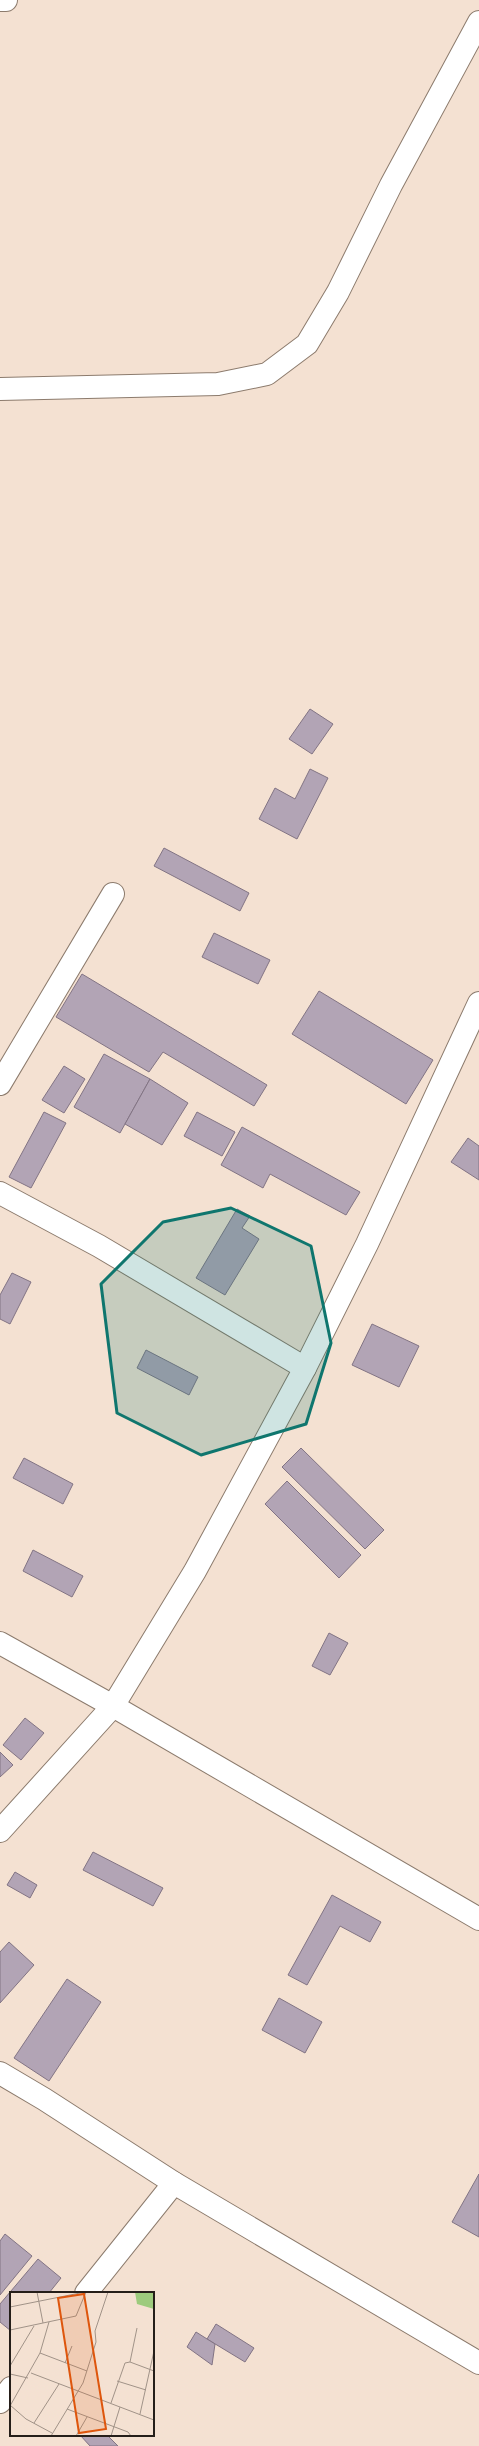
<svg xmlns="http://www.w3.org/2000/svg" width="479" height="2446" viewBox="0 0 479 2446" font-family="Mulish,sans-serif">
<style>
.building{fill:#b2a4b5;stroke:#827484}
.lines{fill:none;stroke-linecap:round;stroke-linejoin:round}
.street-casing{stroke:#8c7b6d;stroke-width:24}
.street{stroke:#fff;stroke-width:22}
.marked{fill:#0f766e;fill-opacity:0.2;stroke:#0f766e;stroke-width:3;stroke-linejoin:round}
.inset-road{fill:none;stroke:#a19388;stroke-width:1}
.view{fill:#de560d;fill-opacity:0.15;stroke:#de560d;stroke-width:2}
.inset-edge{fill:none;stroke:#251e19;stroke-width:2}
</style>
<rect width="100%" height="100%" fill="#f4e1d2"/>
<g class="building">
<polygon points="310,709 333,724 312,754 289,739"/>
<polygon points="310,769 328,778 297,839 259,819 275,788 295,799"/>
<polygon points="164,848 249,893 240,911 154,866"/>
<polygon points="214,933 270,960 258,984 202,957"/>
<polygon points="82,974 267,1085 254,1106 163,1052 149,1072 56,1017"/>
<polygon points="319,991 433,1060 406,1104 292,1034"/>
<polygon points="104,1054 150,1079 120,1133 74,1107"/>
<polygon points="64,1066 85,1079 64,1113 42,1100"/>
<polygon points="150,1079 188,1103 162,1145 125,1124"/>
<polygon points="44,1112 66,1123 31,1188 9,1177"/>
<polygon points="197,1112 235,1132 222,1156 184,1136"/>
<polygon points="242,1127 360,1192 346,1215 270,1174 263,1188 221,1165"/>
<polygon points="468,1138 479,1146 479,1180 451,1162"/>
<polygon points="237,1209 250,1216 242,1228 259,1239 225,1295 196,1278"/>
<polygon points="12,1273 31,1282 10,1324 0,1319 0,1295"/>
<polygon points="372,1324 419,1346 399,1387 352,1365"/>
<polygon points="146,1350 198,1377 189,1395 137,1368"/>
<polygon points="301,1448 384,1530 365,1549 282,1467"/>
<polygon points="24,1458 73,1484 63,1504 13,1478"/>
<polygon points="287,1481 361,1555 339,1578 265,1504"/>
<polygon points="33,1550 83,1576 72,1597 23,1571"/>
<polygon points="329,1633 348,1643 330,1675 312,1666"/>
<polygon points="25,1718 44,1733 21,1760 3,1745"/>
<polygon points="0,1752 13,1765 0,1777"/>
<polygon points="93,1852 163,1888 153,1906 83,1870"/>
<polygon points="15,1872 37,1885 30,1898 7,1885"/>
<polygon points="332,1895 381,1922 370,1942 340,1926 307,1985 288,1975"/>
<polygon points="9,1942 34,1965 0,2003 0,1952"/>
<polygon points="67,1979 101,2002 49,2081 14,2058"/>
<polygon points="279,1998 322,2022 305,2053 262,2030"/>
<polygon points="479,2174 479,2237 452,2222"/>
<polygon points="5,2234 32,2256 0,2295 0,2241"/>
<polygon points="38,2259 61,2278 49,2293 11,2293 11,2331 0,2322 0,2304"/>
<polygon points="216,2324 254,2348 245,2362 207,2339"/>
<polygon points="196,2332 215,2344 212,2365 187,2347"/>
<polygon points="80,2435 107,2435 118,2446 90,2446"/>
</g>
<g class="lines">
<defs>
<g id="street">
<polyline points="0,0 6,0"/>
<polyline points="0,389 218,384 267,374 307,344 338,292 391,185 479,22"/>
<polyline points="0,1084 113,894"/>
<polyline points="0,1193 99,1246 305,1368"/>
<polyline points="0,1643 113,1706 479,1919"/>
<polyline points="0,1831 113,1706 195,1571 305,1368 367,1244 479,1003"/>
<polyline points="0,2073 44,2099 174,2183 479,2363"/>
<polyline points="86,2293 174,2183"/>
<polyline points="0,2402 11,2388"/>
</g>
</defs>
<use href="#street" class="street-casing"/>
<use href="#street" class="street"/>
</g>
<path class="marked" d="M 231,1208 L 311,1246 L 331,1343 L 306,1424 L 201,1455 L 117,1413 L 101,1284 L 163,1222 Z"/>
<g transform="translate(10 2292)">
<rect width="144" height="144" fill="#f4e1d2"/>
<path d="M 125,0 L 144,0 L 144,17 L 127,12 Z" fill="#9dcb7d"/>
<path class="inset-road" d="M 27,0 L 33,31M 0,15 L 75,0M 0,38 L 66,24 L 76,0M 30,61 L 77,79M 120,70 L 127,36M 55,71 L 62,54M 0,74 L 24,34M 21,81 L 144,128M 0,82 L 18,86M 107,89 L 136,98M 101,111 L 115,71 L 120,70 L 144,79M 0,113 L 16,127 L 42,141M 0,114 L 30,61 L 39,30M 57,117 L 118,140 L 121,144M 130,122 L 144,59M 24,131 L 49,92M 41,144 L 73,91 L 86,50 L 85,39 L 98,0M 66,144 L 77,125M 101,144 L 110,115"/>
<path class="view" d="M 74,2 L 96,137 L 69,141 L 48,6 Z"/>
<rect width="144" height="144" class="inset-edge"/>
</g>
</svg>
